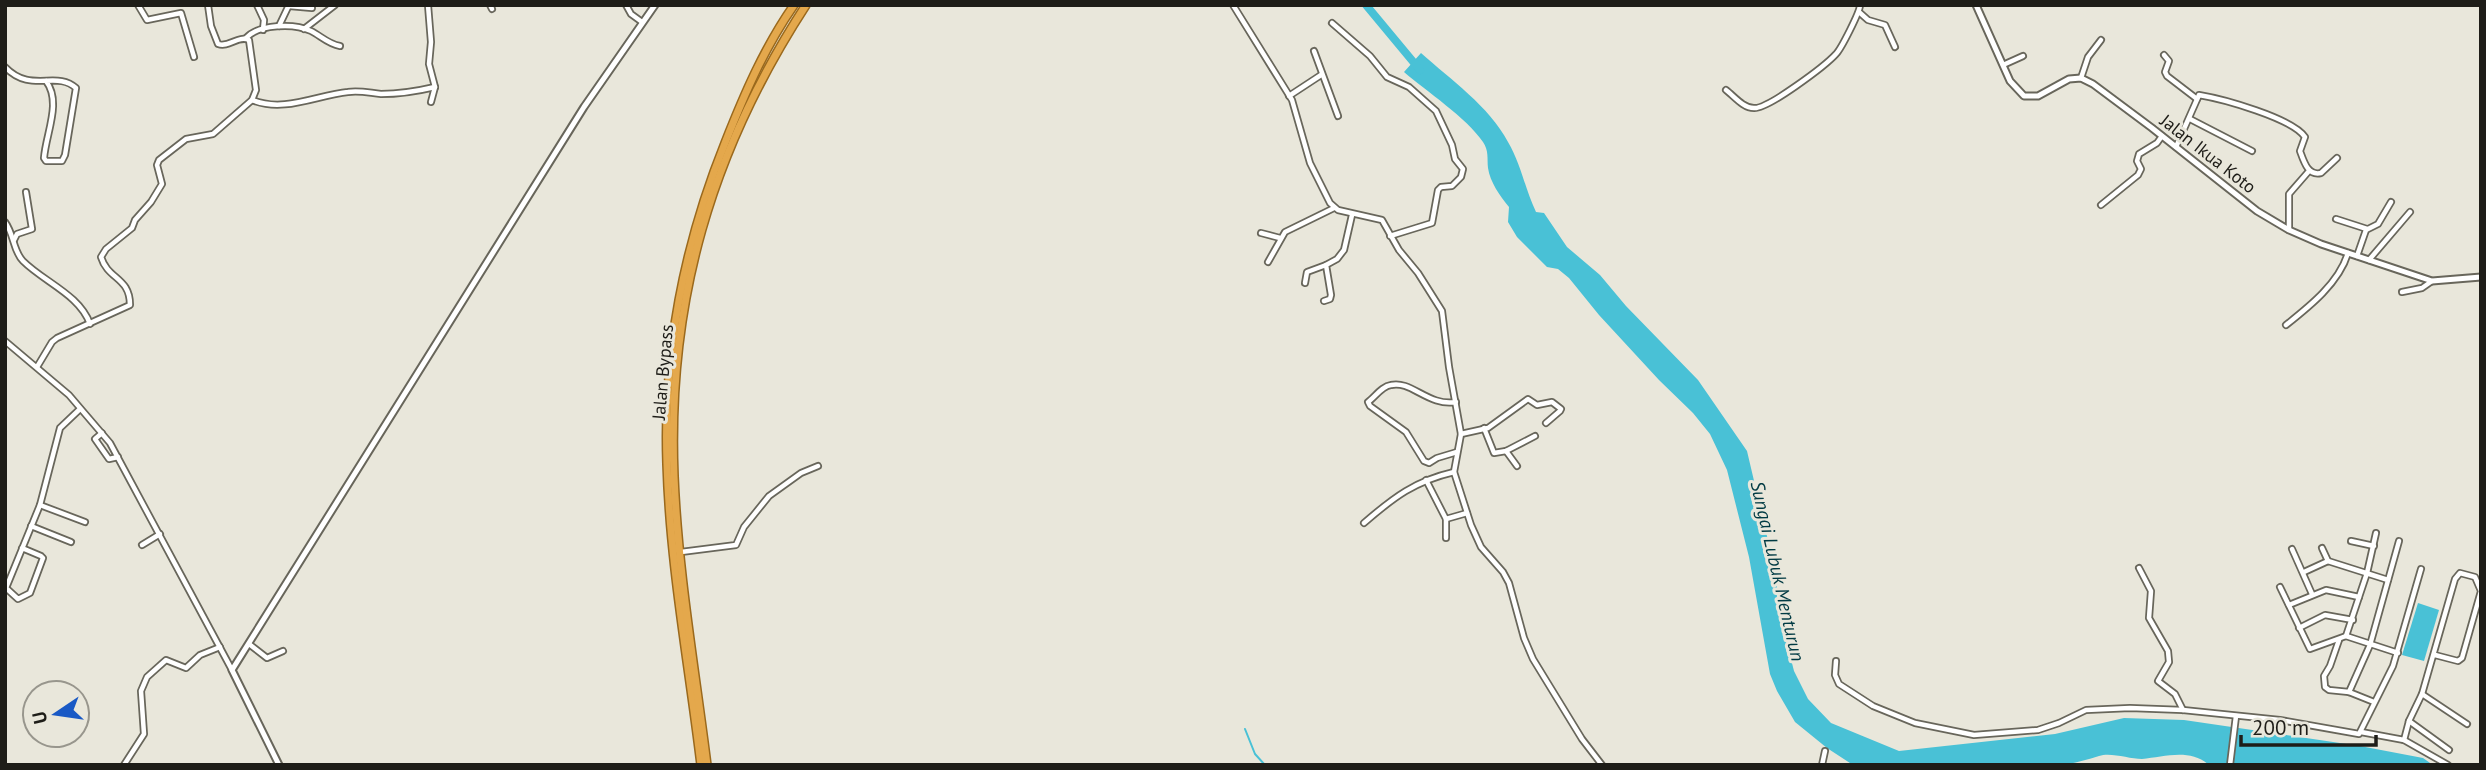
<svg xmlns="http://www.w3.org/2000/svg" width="2486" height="770" viewBox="0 0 2486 770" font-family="'PT Sans',sans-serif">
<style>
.water{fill:#49c1d6}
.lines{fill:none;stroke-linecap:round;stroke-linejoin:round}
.stream{stroke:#49c1d6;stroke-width:2}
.river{stroke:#49c1d6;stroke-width:8}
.minor-casing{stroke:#68665b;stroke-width:8}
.tertiary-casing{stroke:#68665b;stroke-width:9}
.trunk-casing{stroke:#9a691d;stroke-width:10}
.minor{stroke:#fff;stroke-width:4.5}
.tertiary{stroke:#fff;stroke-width:5}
.trunk{stroke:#e4a84c;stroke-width:7}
.labels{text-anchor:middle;stroke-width:6;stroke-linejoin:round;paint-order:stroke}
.street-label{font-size:18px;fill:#1e1d18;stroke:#e9e7db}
.water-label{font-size:19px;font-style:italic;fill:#003a43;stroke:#e9e7db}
</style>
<rect width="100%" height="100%" fill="#e9e7db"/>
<g class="water">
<path d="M 1421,53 C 1451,80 1489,106 1508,142 C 1521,164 1525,189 1536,212 L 1544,213 L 1567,247 L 1600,275 L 1626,306 L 1698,380 L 1747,451 L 1775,570 L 1780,616 L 1794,671 L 1808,699 L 1831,723 L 1899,751 L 2055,734 L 2124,718 L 2184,720 L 2360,746 L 2423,758 L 2433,765 L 2209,765 C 2190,748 2164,757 2142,759 C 2129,759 2111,752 2099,756 C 2086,760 2075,763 2062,765 L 1853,765 L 1827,748 L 1795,722 L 1777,691 L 1770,674 L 1749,557 L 1727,470 L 1710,434 L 1693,413 L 1659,380 L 1599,315 L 1569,278 L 1558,269 L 1547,267 L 1517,237 L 1508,222 L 1509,207 C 1500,196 1490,182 1488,168 C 1487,158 1489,151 1483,142 C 1467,118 1426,91 1404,72 Z"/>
<polygon points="2418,603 2439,610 2424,661 2402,655"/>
</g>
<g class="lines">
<polyline class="stream" points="1245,729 1255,754 1265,765"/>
<polyline class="river" points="1366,5 1420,70"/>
<defs>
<g id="minor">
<polyline points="138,5 147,20 181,13 194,57"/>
<polyline points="257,5 264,20 263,30"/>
<polyline points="428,5 431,42 429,64 435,87 431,102"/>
<polyline points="490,5 492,9"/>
<polyline points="626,5 631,14 642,22"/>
<polyline points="1233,5 1292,100 1310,163 1330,203 1338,210 1382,220 1399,250 1418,273 1442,311 1449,367 1461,434 1454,472 1471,525 1481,547 1503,572 1509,583 1524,638 1533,659 1582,739 1602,765"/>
<polyline points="289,6 312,8"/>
<polyline points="1859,12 1868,20 1885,25 1895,47"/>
<polyline points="1332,23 1370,56 1387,77 1409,87 1436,111 1452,145 1455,159 1463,169 1461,177 1452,186 1441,187 1438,190 1432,223 1390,236"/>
<polyline points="279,26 289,5"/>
<polyline points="304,29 335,5"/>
<path d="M 246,38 C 259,24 294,23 311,31 C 321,36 328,44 340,46"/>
<polyline points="1314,51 1338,116"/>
<polyline points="2164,55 2169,61 2165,72 2167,76 2197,99"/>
<polyline points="2003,65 2023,56"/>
<path d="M 5,67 C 31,94 56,70 76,88 L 65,155 L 62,161 L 46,161 L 44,158 C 46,133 62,102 46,81"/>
<polyline points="2081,78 2088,57 2101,40"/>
<path d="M 1726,90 C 1734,96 1743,108 1754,108 C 1768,109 1825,66 1836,54 C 1841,49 1860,12 1860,5"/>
<polyline points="1289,96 1321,75"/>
<path d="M 252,100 C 284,113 317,95 348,92 C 359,90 370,93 381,94 C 399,94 418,91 435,87"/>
<polyline points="2190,119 2252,151"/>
<path d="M 2176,147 L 2199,95 C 2223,99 2292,118 2305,137 L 2300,151 C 2304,162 2308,176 2321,173 L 2337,158"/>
<polyline points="2101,205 2138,175 2141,169 2137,161 2139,154 2157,143 2162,136"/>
<polyline points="2336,219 2367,229"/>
<path d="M 5,222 C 14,234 13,251 23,261 C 44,282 80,295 90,324"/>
<polyline points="2289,230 2289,194 2309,171"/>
<polyline points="1261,233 1280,238"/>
<polyline points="14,240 17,234 32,229 26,192"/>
<polyline points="2357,256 2366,230 2378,224 2391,202"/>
<polyline points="2369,260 2410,212"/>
<polyline points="1268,262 1285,232 1334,208"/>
<polyline points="1305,283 1307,272 1326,265"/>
<polyline points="2402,292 2422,288 2432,281"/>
<polyline points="1324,301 1330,299 1331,295 1326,265 1337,259 1344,250 1352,215"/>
<path d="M 2286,325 C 2310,306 2339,283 2348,253"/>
<polyline points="5,341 69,395 110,443 232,670"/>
<path d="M 37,367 L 52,342 L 57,338 L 130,305 C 130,277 108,280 101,257 L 106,249 L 132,228 L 135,220 L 151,202 L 162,184 L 157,165 L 159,160 L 186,139 L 213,134 L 252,100 L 256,90 L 249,40 C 238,35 229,48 218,44 L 211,26 L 208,5"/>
<path d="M 1456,402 C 1429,407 1411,380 1391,385 C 1382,386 1375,397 1368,402 L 1370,406 L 1406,432 L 1424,461 L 1429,463 L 1437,458 L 1457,452"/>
<polyline points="1484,428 1494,453 1506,451 1535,436"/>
<polyline points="102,433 95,439 109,459 118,457"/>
<polyline points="1461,434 1488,428 1528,399 1537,405 1552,402 1561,409 1560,411 1546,423"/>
<polyline points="1506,451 1517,466"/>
<polyline points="1426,480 1446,519 1467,513"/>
<polyline points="40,505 85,522"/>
<polyline points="1446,519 1446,538"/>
<path d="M 1364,523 C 1394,497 1415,481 1454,472"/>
<polyline points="31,526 71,542"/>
<polyline points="2376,533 2367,573 2346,636 2398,653"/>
<polyline points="2351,541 2374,546"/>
<polyline points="142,545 160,534"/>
<polyline points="22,548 41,556 43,558 30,593 18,599 6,588 40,505 60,428 80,409"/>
<polyline points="2322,548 2328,561"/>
<polyline points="2292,549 2312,594"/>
<polyline points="681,552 736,545 744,527 769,496 801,473 818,466"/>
<polyline points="2139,568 2151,591 2149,618 2168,651 2169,662 2158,681 2175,694 2183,710"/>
<polyline points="2304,572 2328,561 2388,580"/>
<polyline points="2280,587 2310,649 2346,636"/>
<polyline points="2289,605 2326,590 2359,597"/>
<polyline points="2299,628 2325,615 2353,620"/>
<polyline points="2339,640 2330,666 2324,676 2325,687 2329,690 2349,692 2374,702"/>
<polyline points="249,644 267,658 283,651"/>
<polyline points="1836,661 1835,675 1839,684 1873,706 1915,723 1974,735 2038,730 2059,723 2086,710 2130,708 2183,710 2280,720 2359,734 2393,666 2421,569"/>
<polyline points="2349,692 2370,645 2399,541"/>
<polyline points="2422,694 2467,724"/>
<polyline points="2409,721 2449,750"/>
<polyline points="2361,732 2404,740 2448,765"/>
<polyline points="2404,740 2409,721 2422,694 2455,579 2460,573 2475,577 2481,591 2462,658 2458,661 2435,655"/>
<polyline points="124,765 144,734 141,691 147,677 166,660 186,668 200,655 220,647"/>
<polyline points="1822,765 1825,751"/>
<polyline points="2230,765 2236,716"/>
</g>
<g id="tertiary">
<polyline points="1976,5 2010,81 2024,96 2038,96 2069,79 2081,78 2093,84 2152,128 2257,211 2289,230 2321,244 2432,281 2481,277"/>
<polyline points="279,765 232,670 584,107 655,5"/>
</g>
<g id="trunk">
<path d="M 701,765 C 689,665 670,565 667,464 C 663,353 684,245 725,143 C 744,95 764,48 794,5"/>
<path d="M 707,765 C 695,669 678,572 674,476 C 667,302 711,151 806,5"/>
</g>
</defs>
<use href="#minor" class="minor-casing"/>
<use href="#tertiary" class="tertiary-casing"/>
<use href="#trunk" class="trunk-casing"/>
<use href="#minor" class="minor"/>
<use href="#tertiary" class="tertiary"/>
<use href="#trunk" class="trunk"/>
</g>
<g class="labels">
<g class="street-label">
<text transform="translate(2208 154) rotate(38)" y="6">Jalan Ikua Koto</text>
<text transform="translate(663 372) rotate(-85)" y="6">Jalan Bypass</text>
</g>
<g class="water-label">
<text transform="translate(1778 571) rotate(77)" y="7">Sungai Lubuk Menturun</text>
</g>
</g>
<rect width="2486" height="770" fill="none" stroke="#1e1d18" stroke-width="14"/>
<g transform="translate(56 714) rotate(257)"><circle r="33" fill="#e9e7db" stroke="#98968d" stroke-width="2"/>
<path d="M0-5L12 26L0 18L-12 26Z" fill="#1959c5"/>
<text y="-10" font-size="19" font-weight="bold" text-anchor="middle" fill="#1e1d18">U</text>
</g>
<path d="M2241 735v10h135v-10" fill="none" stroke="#1e1d18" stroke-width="3.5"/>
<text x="2252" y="735" font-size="21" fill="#1e1d18" stroke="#e9e7db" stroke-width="5" paint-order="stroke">200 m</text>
</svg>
